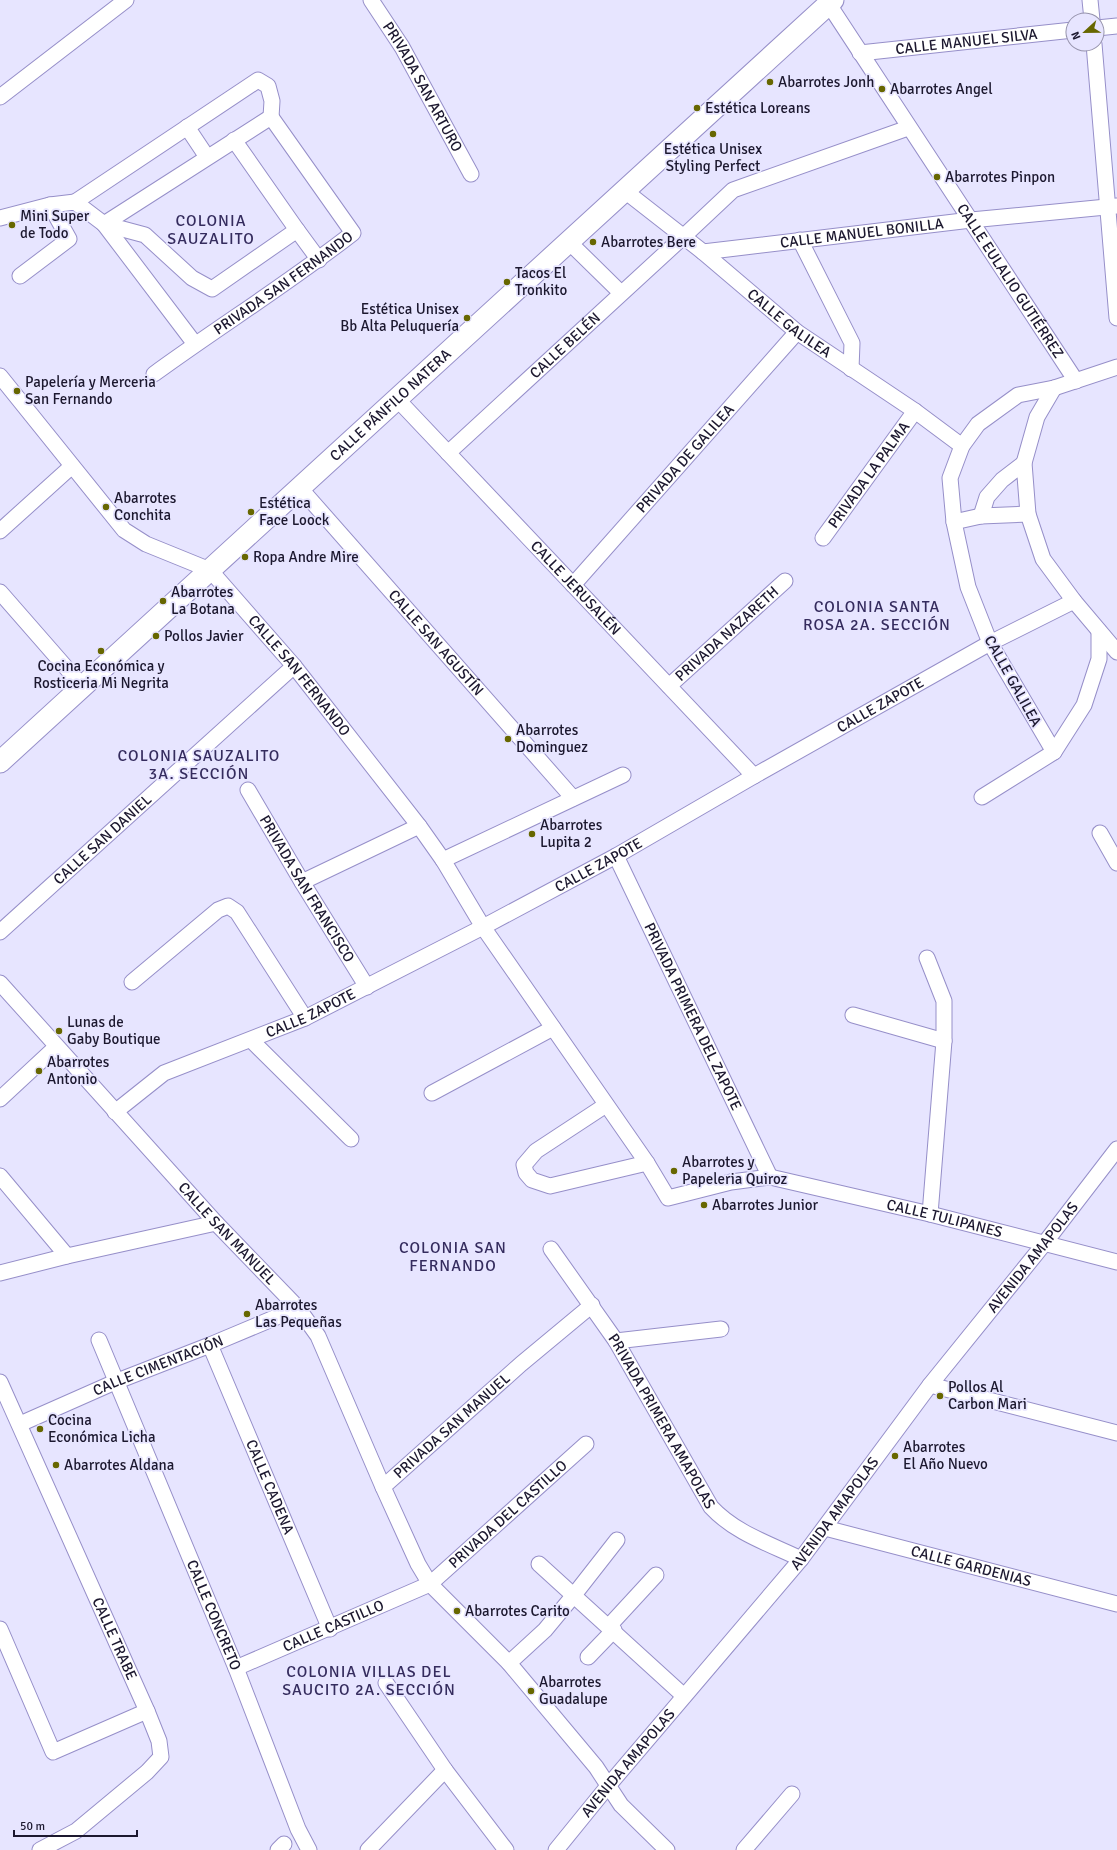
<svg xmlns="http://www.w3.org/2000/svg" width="1117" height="1850" viewBox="0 0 1117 1850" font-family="Signika,sans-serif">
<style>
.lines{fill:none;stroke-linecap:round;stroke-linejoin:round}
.street-casing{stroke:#968fc9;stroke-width:17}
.secondary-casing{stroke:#968fc9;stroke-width:23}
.street{stroke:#fff;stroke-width:15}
.secondary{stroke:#fff;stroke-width:21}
.poi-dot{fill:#676700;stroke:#e7e5ff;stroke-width:1.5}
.labels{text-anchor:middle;stroke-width:3.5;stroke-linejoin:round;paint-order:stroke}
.street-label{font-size:15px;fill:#1c182f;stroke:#e7e5ff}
.poi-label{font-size:15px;fill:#1c182f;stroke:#e7e5ff;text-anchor:start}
.neighbourhood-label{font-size:16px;letter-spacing:1px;fill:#352c5e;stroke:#e7e5ff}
</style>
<rect width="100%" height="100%" fill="#e7e5ff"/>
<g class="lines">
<defs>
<g id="street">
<path id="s1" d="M 371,0 L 402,47 L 471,174"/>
<path id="s2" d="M 826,0 L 1076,381"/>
<polyline points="1090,0 1092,20"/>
<polyline points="1097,28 1117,26"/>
<polyline points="1094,44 1117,318"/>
<path id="s3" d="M 860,53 L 1073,30"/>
<polyline points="0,97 126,0"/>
<polyline points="187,127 207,157"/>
<path id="s4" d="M 625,191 L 703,252 L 797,332 L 915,411 L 962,446"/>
<polyline points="75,202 258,80 268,86 272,101 271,117"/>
<polyline points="0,218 50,205 75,202 104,224 271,117"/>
<polyline points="104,224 145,235 192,278 212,289 297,230 234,140"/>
<polyline points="104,224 195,344"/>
<polyline points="297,230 319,260"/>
<polyline points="800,240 852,343 851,369"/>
<polyline points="569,242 621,293"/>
<path id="s5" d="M 703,252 L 971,220 L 1117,206"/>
<polyline points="20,276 69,239 50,205"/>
<path id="s6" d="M 154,374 C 220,326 289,283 353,233 L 271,117"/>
<path id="s7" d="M 0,376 L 124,530 L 146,544 L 210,570 L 294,666 L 419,826 L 443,860 L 483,927 L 647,1163 L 668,1198 L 731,1182 L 770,1177 L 930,1214 L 1117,1262"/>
<polyline points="1054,388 1037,417 1024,463 1028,514 1043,559 1074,601 1117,652"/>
<path id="s8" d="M 397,399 L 754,776"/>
<path id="s9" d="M 448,453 L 683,237 L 733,190 L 908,128"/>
<path id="s10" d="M 300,488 L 573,798"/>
<polyline points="981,516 987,497 1002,480 1024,463"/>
<polyline points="954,522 981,516 1028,514"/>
<polyline points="0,531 72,466"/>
<path id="s11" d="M 823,538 L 915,411"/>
<path id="s12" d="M 573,585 L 797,332"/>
<polyline points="0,592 83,687"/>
<path id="s13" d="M 669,686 L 785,581"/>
<polyline points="1054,752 990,643 968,587 954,522 950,478 962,446 978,424 1018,395 1054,388 1117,367"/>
<path id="s14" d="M 248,790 L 302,882 L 367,987"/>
<polyline points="982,797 1054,752 1084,705 1099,659 1099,631"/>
<polyline points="1100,833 1117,863"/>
<path id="s15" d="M 616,856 L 770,1177"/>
<polyline points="443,860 623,775"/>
<polyline points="302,882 419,826"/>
<path id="s16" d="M 0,932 L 294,666"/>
<polyline points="927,958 944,1001 944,1041 930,1214"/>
<polyline points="132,982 218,910 228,906 237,912 305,1018"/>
<path id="s17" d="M 0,983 L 216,1223 L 298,1308 L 318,1336 L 383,1487 L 418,1564 L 430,1584 L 509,1663 L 596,1767 L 621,1805 L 667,1850"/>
<polyline points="853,1015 944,1041"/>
<polyline points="251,1040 351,1139"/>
<polyline points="432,1093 553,1028"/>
<polyline points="0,1099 56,1047"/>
<polyline points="606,1105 536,1151 524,1165 526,1173 532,1180 550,1186 647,1163"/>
<path id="s18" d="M 115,1112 L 164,1073 L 305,1018 L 483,927 L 616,856 L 754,776 L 990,643 L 1074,601"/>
<polyline points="0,1176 67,1256"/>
<path id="s19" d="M 551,1249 L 616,1341 L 711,1507 C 735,1533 770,1544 801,1559"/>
<polyline points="0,1273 67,1256 216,1223"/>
<path id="s20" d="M 99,1340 L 236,1668 L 298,1829 L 309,1850"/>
<polyline points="616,1341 721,1329"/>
<path id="s21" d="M 210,1345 L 330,1629"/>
<path id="s22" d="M 0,1382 L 147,1711 L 159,1741 L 161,1757 L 147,1772 L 76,1831 L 40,1850"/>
<polyline points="930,1385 1117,1433"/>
<path id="s23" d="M 20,1424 L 115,1382 L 210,1345 L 298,1308"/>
<path id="s24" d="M 383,1487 L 521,1364 L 592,1305"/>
<path id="s25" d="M 825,1528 L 1117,1604"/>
<polyline points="539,1564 684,1696"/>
<polyline points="609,1626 656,1575"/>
<polyline points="0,1629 53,1752 147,1711"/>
<polyline points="588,1657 614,1630"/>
<polyline points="509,1663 545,1630 574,1595 617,1540"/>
<path id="s26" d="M 236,1668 L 430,1584 L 586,1444"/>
<polyline points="386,1683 445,1770 506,1850"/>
<polyline points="278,1850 284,1844"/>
<polyline points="368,1850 445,1770"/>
<path id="s27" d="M 556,1850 L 608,1786 L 801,1559 L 930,1385 L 1044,1244 L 1117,1149"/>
<polyline points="744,1850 792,1794"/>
</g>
<g id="secondary">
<path id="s28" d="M 0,762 L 833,0"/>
</g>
</defs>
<use href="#street" class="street-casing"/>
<use href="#secondary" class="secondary-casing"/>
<use href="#street" class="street"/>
<use href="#secondary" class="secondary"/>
</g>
<g class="poi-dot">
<circle cx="770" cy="82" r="4"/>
<circle cx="882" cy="89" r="4"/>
<circle cx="697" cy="108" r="4"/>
<circle cx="713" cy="134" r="4"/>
<circle cx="937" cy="177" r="4"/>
<circle cx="12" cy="225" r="4"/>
<circle cx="593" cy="242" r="4"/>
<circle cx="507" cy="282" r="4"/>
<circle cx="467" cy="318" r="4"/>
<circle cx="17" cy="391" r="4"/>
<circle cx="106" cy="507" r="4"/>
<circle cx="251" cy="512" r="4"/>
<circle cx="245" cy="557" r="4"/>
<circle cx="163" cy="601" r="4"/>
<circle cx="156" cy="636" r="4"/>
<circle cx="101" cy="651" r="4"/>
<circle cx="508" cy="739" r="4"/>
<circle cx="532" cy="834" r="4"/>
<circle cx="59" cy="1031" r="4"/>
<circle cx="39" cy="1071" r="4"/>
<circle cx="674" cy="1171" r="4"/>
<circle cx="704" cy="1205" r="4"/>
<circle cx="247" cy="1314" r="4"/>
<circle cx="940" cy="1396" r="4"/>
<circle cx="40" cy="1429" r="4"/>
<circle cx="895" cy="1456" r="4"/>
<circle cx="56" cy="1465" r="4"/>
<circle cx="457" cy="1611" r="4"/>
<circle cx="531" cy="1691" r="4"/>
</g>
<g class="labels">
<g class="street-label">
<text dy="5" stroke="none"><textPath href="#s3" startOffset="107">CALLE MANUEL SILVA</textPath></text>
<text dy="5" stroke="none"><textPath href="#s1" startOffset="101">PRIVADA SAN ARTURO</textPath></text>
<text dy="5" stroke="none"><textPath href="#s5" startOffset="160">CALLE MANUEL BONILLA</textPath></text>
<text dy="5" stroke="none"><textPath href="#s2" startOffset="336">CALLE EULALIO GUTIÉRREZ</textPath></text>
<text dy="5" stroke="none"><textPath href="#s6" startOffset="158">PRIVADA SAN FERNANDO</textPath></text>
<text dy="5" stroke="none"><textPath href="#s4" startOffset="211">CALLE GALILEA</textPath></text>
<text dy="5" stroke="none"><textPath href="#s9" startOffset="159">CALLE BELÉN</textPath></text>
<text dy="5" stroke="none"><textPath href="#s28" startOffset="529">CALLE PÁNFILO NATERA</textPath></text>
<text dy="5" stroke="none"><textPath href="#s12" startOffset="169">PRIVADA DE GALILEA</textPath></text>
<text dy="5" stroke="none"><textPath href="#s11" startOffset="78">PRIVADA LA PALMA</textPath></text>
<text dy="5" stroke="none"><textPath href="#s8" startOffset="260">CALLE JERUSALÉN</textPath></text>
<text dy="5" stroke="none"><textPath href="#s13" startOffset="78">PRIVADA NAZARETH</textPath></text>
<text dy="5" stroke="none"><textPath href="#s10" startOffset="206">CALLE SAN AGUSTÍN</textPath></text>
<text dy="5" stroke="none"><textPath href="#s7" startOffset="431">CALLE SAN FERNANDO</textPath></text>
<text transform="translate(1013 681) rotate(61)" y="5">CALLE GALILEA</text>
<text dy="5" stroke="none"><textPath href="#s18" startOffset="869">CALLE ZAPOTE</textPath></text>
<text dy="5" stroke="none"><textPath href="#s16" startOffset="138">CALLE SAN DANIEL</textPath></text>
<text dy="5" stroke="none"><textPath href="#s18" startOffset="545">CALLE ZAPOTE</textPath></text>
<text dy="5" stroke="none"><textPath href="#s14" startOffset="115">PRIVADA SAN FRANCISCO</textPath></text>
<text dy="5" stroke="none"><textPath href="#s18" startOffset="221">CALLE ZAPOTE</textPath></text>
<text dy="5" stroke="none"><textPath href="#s15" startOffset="178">PRIVADA PRIMERA DEL ZAPOTE</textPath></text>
<text dy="5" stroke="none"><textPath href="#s7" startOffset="1355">CALLE TULIPANES</textPath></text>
<text dy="5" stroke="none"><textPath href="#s17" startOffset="338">CALLE SAN MANUEL</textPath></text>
<text dy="5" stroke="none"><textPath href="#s27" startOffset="761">AVENIDA AMAPOLAS</textPath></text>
<text dy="5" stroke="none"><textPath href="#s23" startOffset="150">CALLE CIMENTACIÓN</textPath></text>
<text dy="5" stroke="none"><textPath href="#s19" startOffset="205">PRIVADA PRIMERA AMAPOLAS</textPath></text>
<text dy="5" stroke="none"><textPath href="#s24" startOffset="92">PRIVADA SAN MANUEL</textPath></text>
<text dy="5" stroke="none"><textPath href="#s21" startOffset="154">CALLE CADENA</textPath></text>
<text dy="5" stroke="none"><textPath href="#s27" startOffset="437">AVENIDA AMAPOLAS</textPath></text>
<text dy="5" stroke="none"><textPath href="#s26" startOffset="316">PRIVADA DEL CASTILLO</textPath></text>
<text dy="5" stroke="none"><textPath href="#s25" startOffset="151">CALLE GARDENIAS</textPath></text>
<text dy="5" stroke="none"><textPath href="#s20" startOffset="298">CALLE CONCRETO</textPath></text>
<text dy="5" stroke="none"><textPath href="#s26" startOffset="106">CALLE CASTILLO</textPath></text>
<text dy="5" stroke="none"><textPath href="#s22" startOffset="281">CALLE TRABE</textPath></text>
<text dy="5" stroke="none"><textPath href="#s27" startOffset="113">AVENIDA AMAPOLAS</textPath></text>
</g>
<g class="poi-label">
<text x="778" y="87">Abarrotes Jonh</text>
<text x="890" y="94">Abarrotes Angel</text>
<text x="705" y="113">Estética Loreans</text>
<text x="713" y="154" text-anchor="middle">Estética Unisex<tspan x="713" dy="17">Styling Perfect</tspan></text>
<text x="945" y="182">Abarrotes Pinpon</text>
<text x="20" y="221">Mini Super<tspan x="20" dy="17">de Todo</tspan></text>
<text x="601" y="247">Abarrotes Bere</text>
<text x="515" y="278">Tacos El<tspan x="515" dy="17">Tronkito</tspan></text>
<text x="459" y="314" text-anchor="end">Estética Unisex<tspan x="459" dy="17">Bb Alta Peluquería</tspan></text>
<text x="25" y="387">Papelería y Merceria<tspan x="25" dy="17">San Fernando</tspan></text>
<text x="114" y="503">Abarrotes<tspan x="114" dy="17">Conchita</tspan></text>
<text x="259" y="508">Estética<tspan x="259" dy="17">Face Loock</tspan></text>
<text x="253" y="562">Ropa Andre Mire</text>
<text x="171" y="597">Abarrotes<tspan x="171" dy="17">La Botana</tspan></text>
<text x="164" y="641">Pollos Javier</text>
<text x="101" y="671" text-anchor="middle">Cocina Económica y<tspan x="101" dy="17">Rosticeria Mi Negrita</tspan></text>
<text x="516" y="735">Abarrotes<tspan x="516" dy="17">Dominguez</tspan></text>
<text x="540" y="830">Abarrotes<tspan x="540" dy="17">Lupita 2</tspan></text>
<text x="67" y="1027">Lunas de<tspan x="67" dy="17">Gaby Boutique</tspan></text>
<text x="47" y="1067">Abarrotes<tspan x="47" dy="17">Antonio</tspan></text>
<text x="682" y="1167">Abarrotes y<tspan x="682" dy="17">Papeleria Quiroz</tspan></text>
<text x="712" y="1210">Abarrotes Junior</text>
<text x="255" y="1310">Abarrotes<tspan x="255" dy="17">Las Pequeñas</tspan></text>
<text x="948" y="1392">Pollos Al<tspan x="948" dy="17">Carbon Mari</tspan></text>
<text x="48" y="1425">Cocina<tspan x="48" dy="17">Económica Licha</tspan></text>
<text x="903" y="1452">Abarrotes<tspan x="903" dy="17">El Año Nuevo</tspan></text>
<text x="64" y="1470">Abarrotes Aldana</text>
<text x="465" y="1616">Abarrotes Carito</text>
<text x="539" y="1687">Abarrotes<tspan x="539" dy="17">Guadalupe</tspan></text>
</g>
<g class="neighbourhood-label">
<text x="211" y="226">COLONIA<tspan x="211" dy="18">SAUZALITO</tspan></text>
<text x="877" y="612">COLONIA SANTA<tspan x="877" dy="18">ROSA 2A. SECCIÓN</tspan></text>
<text x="199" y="761">COLONIA SAUZALITO<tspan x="199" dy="18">3A. SECCIÓN</tspan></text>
<text x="453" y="1253">COLONIA SAN<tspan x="453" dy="18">FERNANDO</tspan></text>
<text x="369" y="1677">COLONIA VILLAS DEL<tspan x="369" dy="18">SAUCITO 2A. SECCIÓN</tspan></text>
</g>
</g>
<g transform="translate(1085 32) rotate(248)"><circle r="19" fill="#e7e5ff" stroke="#9693ac"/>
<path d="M0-3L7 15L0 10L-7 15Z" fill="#676700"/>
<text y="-6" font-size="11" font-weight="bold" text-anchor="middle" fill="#1c182f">N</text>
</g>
<path d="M14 1830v6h123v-6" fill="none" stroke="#1c182f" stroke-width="2"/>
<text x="20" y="1830" font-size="12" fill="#1c182f" stroke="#e7e5ff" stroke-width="3" paint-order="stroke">50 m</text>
</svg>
